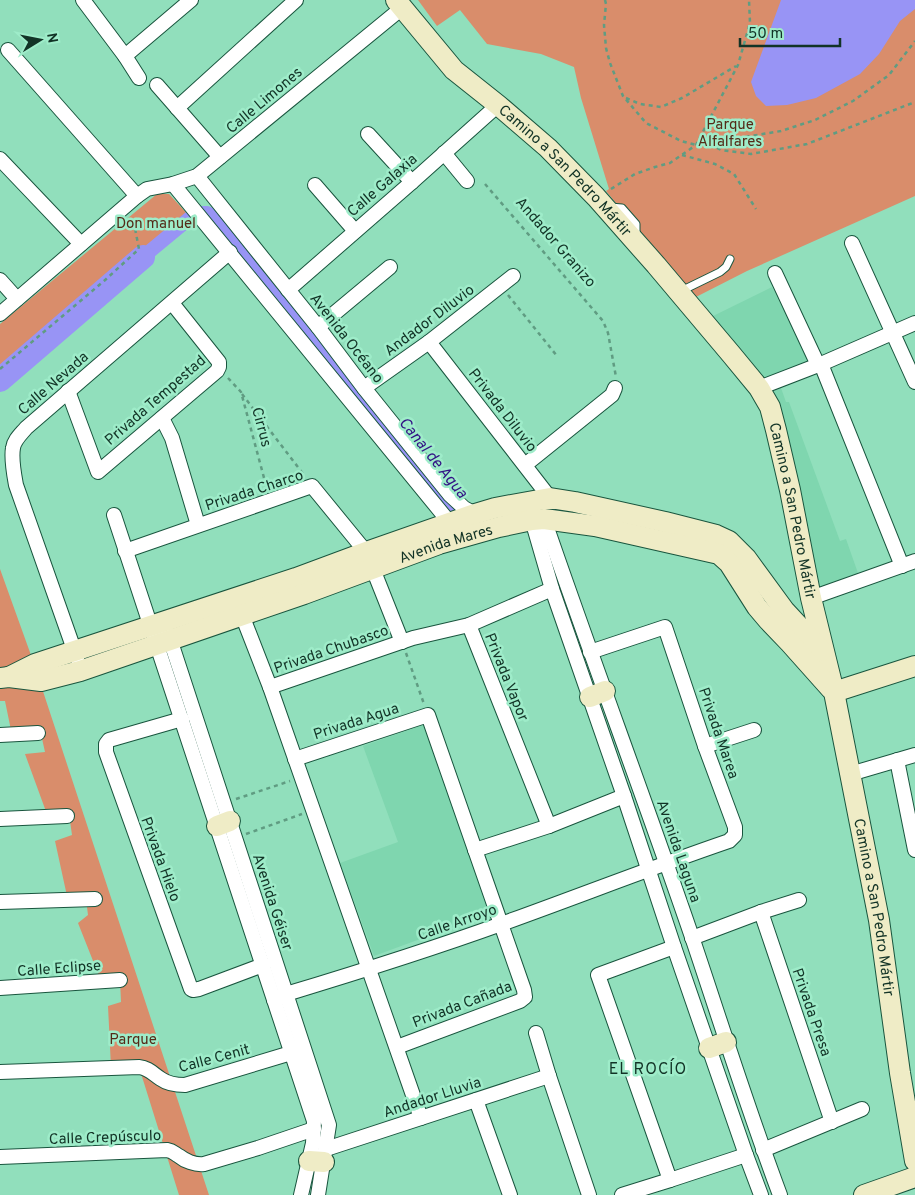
<svg xmlns="http://www.w3.org/2000/svg" width="915" height="1195" viewBox="0 0 915 1195" font-family="Overpass,sans-serif">
<style>
.built{fill:#7fd6af}
.green{fill:#d98d6b}
.water{fill:#9894f5}
.lines{fill:none;stroke-linecap:round;stroke-linejoin:round}
.canal{stroke:#9894f5;stroke-width:14}
.river{stroke:#9894f5;stroke-width:24}
.lane-casing{stroke:#19553e;stroke-width:9}
.street-casing{stroke:#19553e;stroke-width:16}
.secondary-casing{stroke:#19553e;stroke-width:22}
.path{stroke:#609c82;stroke-width:2.5;stroke-dasharray:4 4;stroke-linecap:butt}
.lane{stroke:#fff;stroke-width:7}
.street{stroke:#fff;stroke-width:14}
.secondary{stroke:#efecc6;stroke-width:20}
.labels{text-anchor:middle;stroke-width:5;stroke-linejoin:round;paint-order:stroke}
.street-label{font-size:15px;fill:#123326;stroke:#9eecc9}
.park-label{font-size:15px;fill:#542b18;stroke:#9eecc9}
.water-label{font-size:16px;font-style:italic;fill:#311184;stroke:#9eecc9}
.neighbourhood-label{font-size:16px;letter-spacing:1px;fill:#123326;stroke:#9eecc9}
</style>
<rect width="100%" height="100%" fill="#91dfbc"/>
<g class="built">
<polygon points="772,287 810,362 760,380 709,318"/>
<polygon points="781,388 786,402 789,402 840,541 846,539 859,576 811,594 780,420 774,391"/>
<polygon points="423,725 491,913 374,956 340,863 398,842 363,746"/>
</g>
<g class="green">
<polygon points="418,0 915,0 915,196 747,271 694,298 606,191 609,189 581,98 574,67 541,54 487,44 460,10 437,26"/>
<polygon points="157,194 169,194 193,220 135,267 0,388 0,324"/>
<polygon points="0,569 32,658 209,1195 179,1195 139,1067 111,1067 108,1006 121,1002 120,980 101,981 78,923 88,915 86,899 67,896 55,841 72,835 70,821 48,817 25,754 45,752 41,734 12,735 5,701 0,701"/>
</g>
<polygon class="water" points="781,0 915,0 915,9 900,21 879,54 860,74 816,98 787,105 766,106 756,96 751,82"/>
<g class="lines">
<g class="canal">
<polyline points="143,257 196,213 207,213 213,216 443,500 452,510 467,522"/>
<path d="M 532,511 C 556,508 578,513 602,518"/>
</g>
<polyline class="river" points="0,380 143,257"/>
<defs>
<g id="lane">
<polyline points="610,207 622,208 636,224 636,235"/>
<polyline points="681,291 720,272 726,267 730,259"/>
</g>
<g id="street">
<polyline points="83,0 125,56 139,78"/>
<polyline points="8,50 137,196"/>
<polyline points="125,56 191,0"/>
<polyline points="157,85 220,157"/>
<polyline points="177,108 296,0"/>
<polyline points="368,134 412,182"/>
<polyline points="444,153 467,181"/>
<polyline points="0,159 81,244"/>
<polyline points="197,176 318,327 364,388 450,495 464,508 475,514"/>
<polyline points="173,184 450,523"/>
<polyline points="315,185 355,231"/>
<polyline points="852,243 915,382"/>
<polyline points="775,273 818,365"/>
<polyline points="0,280 17,299"/>
<polyline points="288,290 412,182 498,105"/>
<polyline points="0,314 137,196 147,189 173,184 197,176 402,8"/>
<polyline points="318,327 390,267"/>
<polyline points="429,342 550,498"/>
<polyline points="821,364 902,566"/>
<polyline points="364,388 429,342 513,276"/>
<polyline points="759,388 821,364 915,323"/>
<polyline points="68,391 98,472 217,371 219,367 219,362 172,303"/>
<polyline points="162,418 172,438 198,525"/>
<polyline points="525,465 612,395 615,388"/>
<polyline points="114,515 314,1121 313,1143 301,1195"/>
<path d="M 544,519 C 592,659 644,797 692,937 C 721,1023 748,1110 780,1195"/>
<polyline points="532,520 552,589 624,796 674,947 746,1155 761,1195"/>
<polyline points="125,551 312,486 366,552"/>
<polyline points="373,569 402,642"/>
<polyline points="811,598 915,561"/>
<polyline points="242,615 270,687 421,1118"/>
<polyline points="469,625 549,826"/>
<polyline points="168,633 329,1125 318,1195"/>
<path d="M 77,658 L 16,485 C 14,474 11,459 13,448 C 14,440 21,434 26,428 L 230,252"/>
<polyline points="270,687 413,638 469,625 552,589"/>
<polyline points="182,719 109,740 106,744 106,752 191,989 193,990 199,989 263,965"/>
<polyline points="0,735 38,733"/>
<polyline points="705,746 754,730"/>
<polyline points="295,759 428,715 524,990 525,997 520,1001 397,1047"/>
<polyline points="897,760 915,850"/>
<polyline points="850,774 915,755"/>
<polyline points="0,819 67,816"/>
<polyline points="475,850 549,826 624,796"/>
<polyline points="0,902 95,899"/>
<polyline points="761,912 832,1122"/>
<polyline points="692,938 761,912 799,900"/>
<polyline points="674,947 598,975 670,1180 746,1155"/>
<polyline points="0,988 120,980"/>
<path d="M 274,1000 L 286,994 C 359,972 432,949 504,923 C 579,896 653,867 729,841 L 735,835 L 735,827 L 705,746 L 665,627 L 590,652"/>
<polyline points="536,1033 549,1076 589,1195"/>
<path d="M 0,1072 L 139,1067 C 149,1068 153,1074 161,1079 C 168,1084 177,1085 185,1085 L 291,1053"/>
<polyline points="476,1100 510,1195"/>
<polyline points="326,1149 549,1076"/>
<polyline points="763,1150 862,1109"/>
<path d="M 0,1157 L 167,1150 C 173,1151 174,1153 179,1156 C 185,1161 195,1165 204,1164 L 258,1148 L 314,1129"/>
<polyline points="622,1195 670,1180"/>
</g>
<g id="secondary">
<path id="s1" d="M 396,0 L 454,70 L 498,105 L 548,148 L 596,197 L 656,265 L 731,354 L 759,388 L 770,407 L 776,430 L 790,490 L 811,598 L 834,692 L 879,920 L 900,1073 L 915,1161"/>
<polyline points="9,677 35,664 296,578 366,552 475,514 495,508 550,498 575,502 665,522 716,535 729,541 746,558 784,610 822,651"/>
<path id="s2" d="M 0,678 L 9,677 L 41,681 L 80,671 L 304,594 L 439,544 L 499,527 L 532,520 L 544,519 L 595,526 L 719,554 L 729,563 L 757,607 L 768,620 L 790,643 L 831,689"/>
<polyline points="834,692 915,666"/>
<polyline points="590,697 605,691"/>
<polyline points="217,826 230,821"/>
<polyline points="709,1048 726,1042"/>
<polyline points="309,1161 324,1162"/>
<polyline points="864,1195 915,1177"/>
</g>
</defs>
<use href="#lane" class="lane-casing"/>
<use href="#street" class="street-casing"/>
<use href="#secondary" class="secondary-casing"/>
<g class="path">
<polyline points="605,0 606,4 604,25 606,48 610,63 623,96 646,123 681,141 696,145 781,131 815,120 853,101 889,75 915,41"/>
<polyline points="626,98 640,104 661,107 682,98 736,66"/>
<polyline points="710,144 721,150 751,154 807,144 915,102"/>
<polyline points="682,155 715,164 734,174 756,209"/>
<polyline points="485,184 603,321 608,333 616,377"/>
<polyline points="611,189 635,174 655,167 670,163 696,145 738,65 750,23 749,0"/>
<polyline points="508,295 557,356"/>
<polyline points="0,369 104,281 139,249 133,218"/>
<polyline points="228,378 241,392 267,489"/>
<polyline points="242,394 304,475"/>
<polyline points="406,653 424,704"/>
<polyline points="236,799 290,781"/>
<polyline points="246,834 302,814"/>
</g>
<use href="#lane" class="lane"/>
<use href="#street" class="street"/>
<use href="#secondary" class="secondary"/>
</g>
<g class="labels">
<g class="street-label">
<text transform="translate(264 100) rotate(-40)" y="5">Calle Limones</text>
<text dy="5" stroke="none"><textPath href="#s1" startOffset="241">Camino a San Pedro Mártir</textPath></text>
<text transform="translate(382 185) rotate(-41)" y="5">Calle Galaxia</text>
<text transform="translate(556 242) rotate(49)" y="5">Andador Granizo</text>
<text transform="translate(429 320) rotate(-37)" y="5">Andador Diluvio</text>
<text transform="translate(347 338) rotate(52)" y="5">Avenida Océano</text>
<text transform="translate(53 383) rotate(-41)" y="5">Calle Nevada</text>
<text transform="translate(155 400) rotate(-41)" y="5">Privada Tempestad</text>
<text transform="translate(503 410) rotate(52)" y="5">Privada Diluvio</text>
<text transform="translate(262 427) rotate(75)" y="5">Cirrus</text>
<text transform="translate(254 490) rotate(-18)" y="5">Privada Charco</text>
<text dy="5" stroke="none"><textPath href="#s1" startOffset="661">Camino a San Pedro Mártir</textPath></text>
<text dy="5" stroke="none"><textPath href="#s2" startOffset="469">Avenida Mares</textPath></text>
<text transform="translate(331 649) rotate(-19)" y="5">Privada Chubasco</text>
<text transform="translate(507 677) rotate(68)" y="5">Privada Vapor</text>
<text transform="translate(356 721) rotate(-18)" y="5">Privada Agua</text>
<text transform="translate(719 733) rotate(71)" y="5">Privada Marea</text>
<text transform="translate(679 851) rotate(71)" y="5">Avenida Laguna</text>
<text transform="translate(161 859) rotate(70)" y="5">Privada Hielo</text>
<text transform="translate(273 902) rotate(72)" y="5">Avenida Géiser</text>
<text dy="5" stroke="none"><textPath href="#s1" startOffset="1066">Camino a San Pedro Mártir</textPath></text>
<text transform="translate(457 922) rotate(-19)" y="5">Calle Arroyo</text>
<text transform="translate(59 968) rotate(-4)" y="5">Calle Eclipse</text>
<text transform="translate(462 1004) rotate(-21)" y="5">Privada Cañada</text>
<text transform="translate(812 1012) rotate(71)" y="5">Privada Presa</text>
<text transform="translate(214 1058) rotate(-15)" y="5">Calle Cenit</text>
<text transform="translate(432 1097) rotate(-18)" y="5">Andador Lluvia</text>
<text transform="translate(105 1137) rotate(-2)" y="5">Calle Crepúsculo</text>
</g>
<g class="park-label">
<text x="730" y="129">Parque<tspan x="730" dy="17">Alfalfares</tspan></text>
<text x="156" y="228">Don manuel</text>
<text x="133" y="1044">Parque</text>
</g>
<g class="water-label">
<text transform="translate(434 457) rotate(51)" y="6">Canal de Agua</text>
</g>
<g class="neighbourhood-label">
<text x="648" y="1074">EL ROCÍO</text>
</g>
</g>
<g transform="translate(40 40) rotate(80)" stroke="#9eecc9" stroke-width="4" paint-order="stroke">
<path d="M0-4L9 19L0 12L-9 19Z" fill="#123326"/>
<text y="-8" font-size="14" font-weight="bold" text-anchor="middle" fill="#123326">N</text>
</g>
<path d="M740 38v8h100v-8" fill="none" stroke="#123326" stroke-width="2.5"/>
<text x="748" y="38" font-size="15" fill="#123326" stroke="#9eecc9" stroke-width="4" paint-order="stroke">50 m</text>
</svg>
